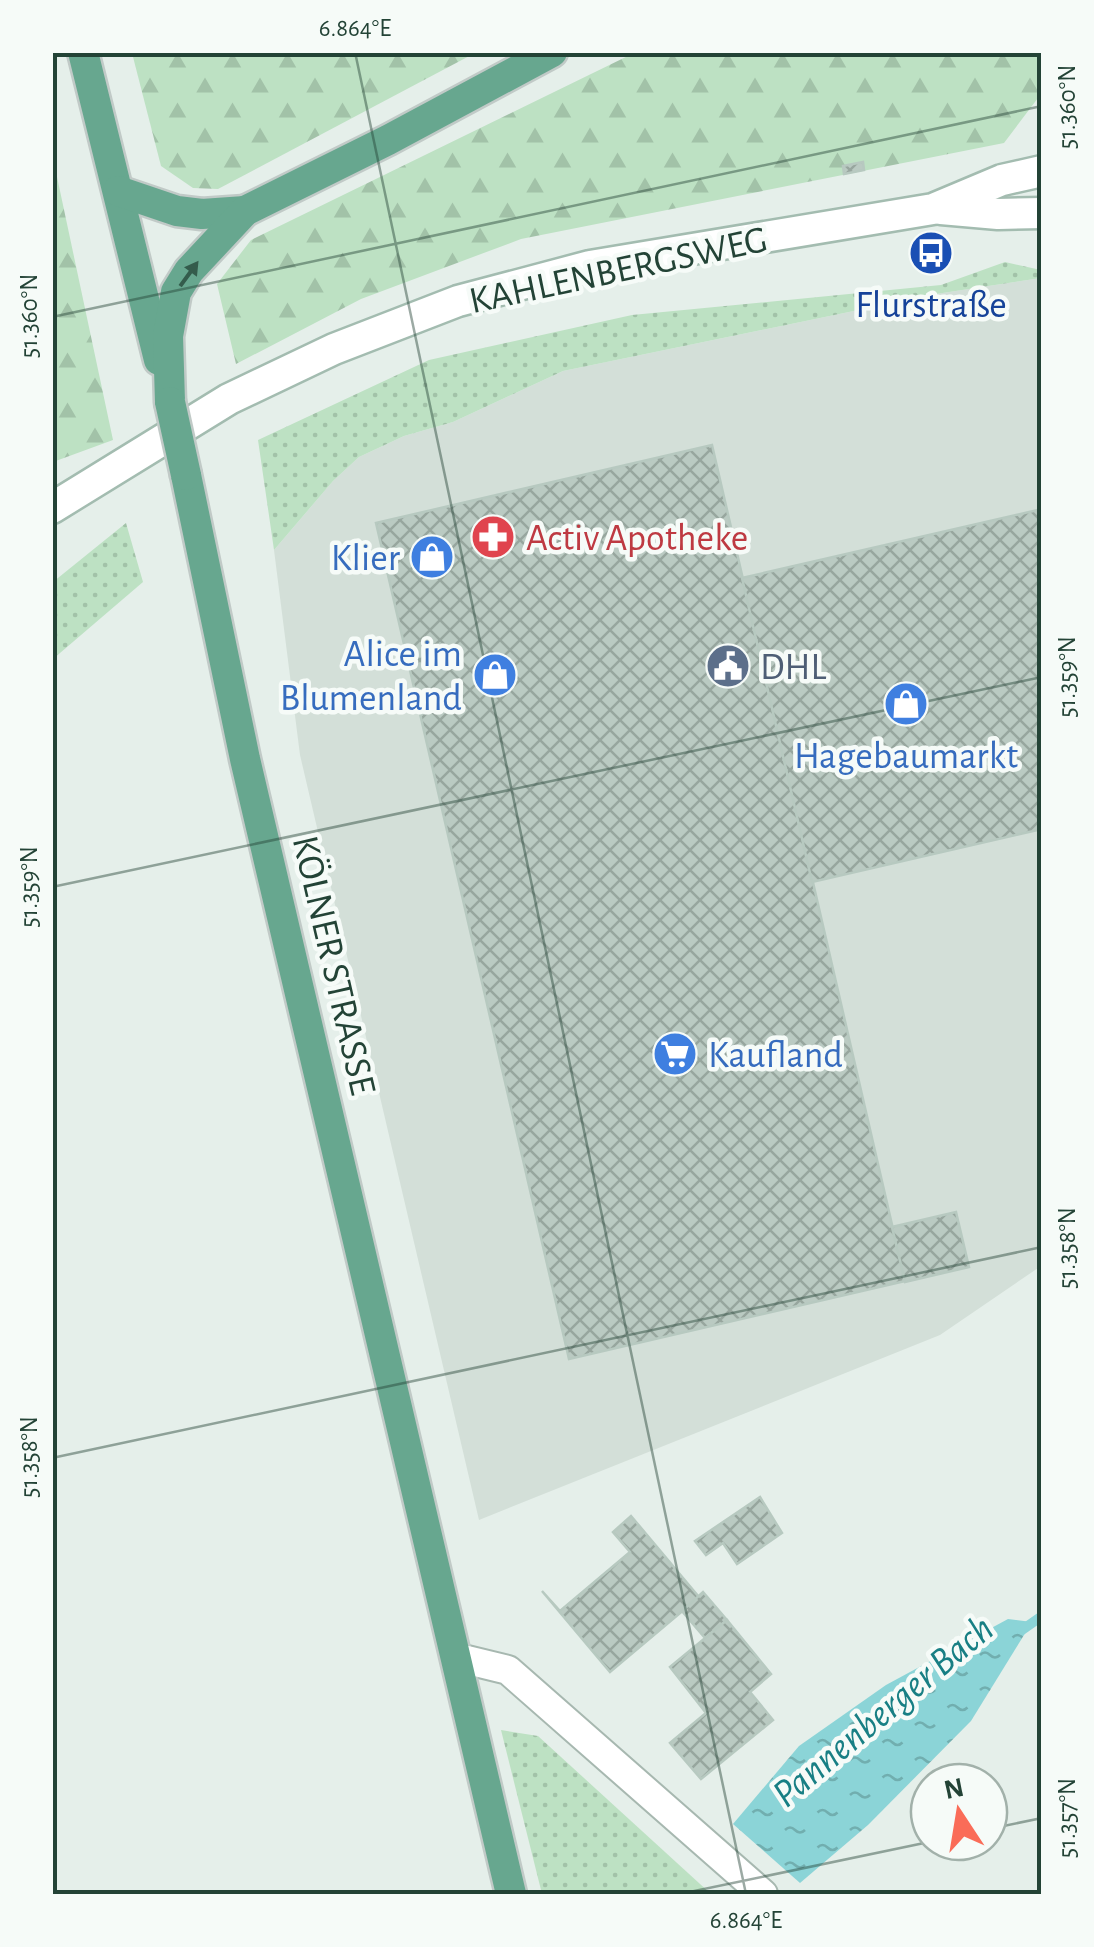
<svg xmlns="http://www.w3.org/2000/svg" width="1094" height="1947" viewBox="0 0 1094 1947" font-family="'Alegreya Sans',sans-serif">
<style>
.built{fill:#d3dfd8}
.green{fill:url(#green-dots)}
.forest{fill:url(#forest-firs)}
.water{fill:url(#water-ripples)}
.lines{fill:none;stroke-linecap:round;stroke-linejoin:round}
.stream{stroke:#8bd4d7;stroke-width:10}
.building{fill:url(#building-cross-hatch);stroke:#b7c9c0;stroke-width:2.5}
.street-casing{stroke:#a7b8b0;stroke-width:32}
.secondary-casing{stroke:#a3bcb0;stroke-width:35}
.primary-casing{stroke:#c1cac7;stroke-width:35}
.street{stroke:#fff;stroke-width:28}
.secondary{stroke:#fff;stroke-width:30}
.primary{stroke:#67a78f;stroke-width:30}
.primary-bridge-casing{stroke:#c1cac7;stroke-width:35;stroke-linecap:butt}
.primary-bridge{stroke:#67a78f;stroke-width:30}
.oneway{fill:#345c4c}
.ticks{fill:none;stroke:#234336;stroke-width:2.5;stroke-opacity:0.45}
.labels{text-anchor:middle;stroke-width:9;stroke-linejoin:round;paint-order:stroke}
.street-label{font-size:38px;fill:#234336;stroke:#f6fbf8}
.transit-label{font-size:38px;fill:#164399;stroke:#f6fbf8}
.health-label{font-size:38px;fill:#be3a42;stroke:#f6fbf8;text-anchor:start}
.shop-label{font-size:38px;fill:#366cbe;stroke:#f6fbf8;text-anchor:end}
.service-label{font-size:38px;fill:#4e5e75;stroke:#f6fbf8;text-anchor:start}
.water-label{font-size:40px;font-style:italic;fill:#187f84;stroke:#f6fbf8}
.neatline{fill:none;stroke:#234336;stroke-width:4}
.ticks-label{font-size:25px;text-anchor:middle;fill:#234336}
</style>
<defs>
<pattern id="green-dots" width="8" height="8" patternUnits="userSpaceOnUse" patternTransform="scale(2.5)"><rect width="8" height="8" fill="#bde1c3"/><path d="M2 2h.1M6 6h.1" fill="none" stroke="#a2c2a8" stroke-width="1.8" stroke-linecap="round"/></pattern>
<pattern id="forest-firs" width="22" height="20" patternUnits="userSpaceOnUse" patternTransform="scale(2.5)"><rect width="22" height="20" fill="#bde1c3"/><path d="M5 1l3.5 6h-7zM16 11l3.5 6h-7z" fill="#a2c2a8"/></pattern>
<pattern id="water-ripples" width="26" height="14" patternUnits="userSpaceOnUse" patternTransform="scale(2.5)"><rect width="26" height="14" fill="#8bd4d7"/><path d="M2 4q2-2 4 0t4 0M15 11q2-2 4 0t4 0" fill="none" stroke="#71aeaf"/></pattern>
<pattern id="building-cross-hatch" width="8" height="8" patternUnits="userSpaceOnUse" patternTransform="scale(2.5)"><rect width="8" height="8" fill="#bacac2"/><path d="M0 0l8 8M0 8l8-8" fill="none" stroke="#97a69e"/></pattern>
</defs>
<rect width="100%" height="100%" fill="#e5efea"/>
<polygon class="built" points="1041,278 1041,1266 940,1335 479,1520 300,755 274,550 333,481 359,457 404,436 453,422 563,371 936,294"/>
<g class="green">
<polygon points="1005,262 1041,270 1041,278 936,294 563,371 453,422 404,436 359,457 333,481 274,550 258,440 429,360 632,315 941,285"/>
<polygon points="126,523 143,582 53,659 53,582"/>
<polygon points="501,1730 538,1736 711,1894 542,1894"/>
</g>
<g class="forest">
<polygon points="132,53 132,52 475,53 218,189 193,188 161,166"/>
<polygon points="634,53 1041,53 1041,94 1004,143 521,239 361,299 236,364 217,284 251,240"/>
<polygon points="53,158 113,440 53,462 52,462"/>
</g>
<polygon class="water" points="1008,1619 1032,1622 971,1721 868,1825 800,1883 733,1824 799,1746 886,1685"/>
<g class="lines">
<polyline class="stream" points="1022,1630 1042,1616"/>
</g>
<g class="building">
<polygon points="863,162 864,170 844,174 843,166"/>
<polygon points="712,445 905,1281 569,1359 376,523"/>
<polygon points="1042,509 1042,829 812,882 742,578"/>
<polygon points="956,1212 969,1267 905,1282 892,1227"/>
<polygon points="760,1497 782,1533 737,1564 723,1543 706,1555 695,1541"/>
<polygon points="631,1516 699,1597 610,1672 542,1591 560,1611 630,1552 613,1532"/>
<polygon points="703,1592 727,1620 705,1638 682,1611"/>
<polygon points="727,1620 771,1674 750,1692 773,1720 701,1779 670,1743 706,1713 670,1667"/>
</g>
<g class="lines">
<defs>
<polyline id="street" points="455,1657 508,1670 763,1894"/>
<g id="secondary">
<polyline points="941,209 998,214 1042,213"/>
<polyline points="52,508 229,399 334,349 458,301 590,266 933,209 1002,180 1042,171"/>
</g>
<g id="primary">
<polyline points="83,52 159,360"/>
<polyline points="118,191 177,211 202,214 245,211"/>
<polyline points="170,402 168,336 176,292 189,271 245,211 388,140 552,52"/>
<polyline points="186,475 245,759 511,1894"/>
</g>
</defs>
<use href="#street" class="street-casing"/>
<use href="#secondary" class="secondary-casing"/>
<use href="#primary" class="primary-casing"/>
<use href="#street" class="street"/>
<use href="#secondary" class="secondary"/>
<use href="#primary" class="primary"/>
<defs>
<polyline id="primary-bridge" points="170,402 186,475"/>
</defs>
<use href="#primary-bridge" class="primary-bridge-casing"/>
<use href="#primary-bridge" class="primary-bridge"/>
</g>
<defs><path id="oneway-solid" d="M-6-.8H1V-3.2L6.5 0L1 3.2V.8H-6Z" transform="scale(2.5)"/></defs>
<use class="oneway" href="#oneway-solid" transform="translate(189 274) rotate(-54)"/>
<path class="ticks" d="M 355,52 L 746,1894M 52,317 L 1042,106M 52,887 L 1042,677M 52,1458 L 1042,1247M 989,1829 L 1042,1818M 680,1894 L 929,1842"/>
<defs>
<symbol id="bus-disc" viewBox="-11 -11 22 22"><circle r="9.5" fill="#1a4fb4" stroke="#f6fbf8"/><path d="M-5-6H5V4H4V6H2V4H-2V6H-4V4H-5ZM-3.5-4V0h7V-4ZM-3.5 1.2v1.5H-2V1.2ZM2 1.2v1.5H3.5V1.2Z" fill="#fff"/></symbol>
<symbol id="pharmacy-disc" viewBox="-11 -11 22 22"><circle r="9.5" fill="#e0444e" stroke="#f6fbf8"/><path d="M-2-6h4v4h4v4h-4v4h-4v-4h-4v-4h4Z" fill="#fff"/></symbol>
<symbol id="shop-disc" viewBox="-11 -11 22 22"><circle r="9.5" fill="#3f7fe0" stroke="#f6fbf8"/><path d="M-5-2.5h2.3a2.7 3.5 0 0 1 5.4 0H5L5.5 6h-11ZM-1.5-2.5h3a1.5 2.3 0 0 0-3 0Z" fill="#fff"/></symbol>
<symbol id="civic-disc" viewBox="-11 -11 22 22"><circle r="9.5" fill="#5c6f8a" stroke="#f6fbf8"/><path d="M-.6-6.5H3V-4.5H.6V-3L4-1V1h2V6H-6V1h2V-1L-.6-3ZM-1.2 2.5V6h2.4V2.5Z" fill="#fff"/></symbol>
<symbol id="supermarket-disc" viewBox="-11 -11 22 22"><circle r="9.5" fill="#3f7fe0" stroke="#f6fbf8"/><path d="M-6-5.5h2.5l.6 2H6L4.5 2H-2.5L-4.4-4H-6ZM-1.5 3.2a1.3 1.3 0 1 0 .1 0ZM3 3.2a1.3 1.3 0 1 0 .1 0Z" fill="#fff"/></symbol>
</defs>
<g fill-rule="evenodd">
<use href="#bus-disc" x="906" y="228" width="50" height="50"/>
<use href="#pharmacy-disc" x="468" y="512" width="50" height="50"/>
<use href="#shop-disc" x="407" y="532" width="50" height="50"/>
<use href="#civic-disc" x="703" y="641" width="50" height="50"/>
<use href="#shop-disc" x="470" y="650" width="50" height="50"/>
<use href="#shop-disc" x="881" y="679" width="50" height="50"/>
<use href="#supermarket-disc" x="650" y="1029" width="50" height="50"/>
</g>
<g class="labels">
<g class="street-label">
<text transform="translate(618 269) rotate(-12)" y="13">KAHLENBERGSWEG</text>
<text transform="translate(335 965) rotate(77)" y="13">KÖLNER STRASSE</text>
</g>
<g class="transit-label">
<text x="931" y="317">Flurstraße</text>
</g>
<g class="health-label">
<text x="526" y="550">Activ Apotheke</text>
</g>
<g class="shop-label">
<text x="400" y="570">Klier</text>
<text x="462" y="666">Alice im<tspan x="462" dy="44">Blumenland</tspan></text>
<text x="906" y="768" text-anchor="middle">Hagebaumarkt</text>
<text x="708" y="1067" text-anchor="start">Kaufland</text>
</g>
<g class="service-label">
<text x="760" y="679">DHL</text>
</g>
<g class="water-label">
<text transform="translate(882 1710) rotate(-40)" y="14">Pannenberger Bach</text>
</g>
</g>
<rect width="1094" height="1947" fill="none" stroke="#f6fbf8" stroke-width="110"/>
<g transform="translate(959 1812) rotate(348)"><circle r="48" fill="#f6fbf8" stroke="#a2b1aa" stroke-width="2.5"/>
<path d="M0-8L18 38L0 25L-18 38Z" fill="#fa6c58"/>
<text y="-15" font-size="28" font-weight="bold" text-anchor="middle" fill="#234336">N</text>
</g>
<rect x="55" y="55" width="984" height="1837" class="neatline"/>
<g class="ticks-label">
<text x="355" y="36">6.864°E</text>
<text transform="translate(1066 107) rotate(-90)" y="9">51.360°N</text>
<text transform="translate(28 316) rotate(-90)" y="9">51.360°N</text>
<text transform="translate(1066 677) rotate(-90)" y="9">51.359°N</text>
<text transform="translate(28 887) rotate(-90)" y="9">51.359°N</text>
<text transform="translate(1066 1248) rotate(-90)" y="9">51.358°N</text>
<text transform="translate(28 1457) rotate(-90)" y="9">51.358°N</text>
<text transform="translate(1066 1818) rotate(-90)" y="9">51.357°N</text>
<text x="746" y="1928">6.864°E</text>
</g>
</svg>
